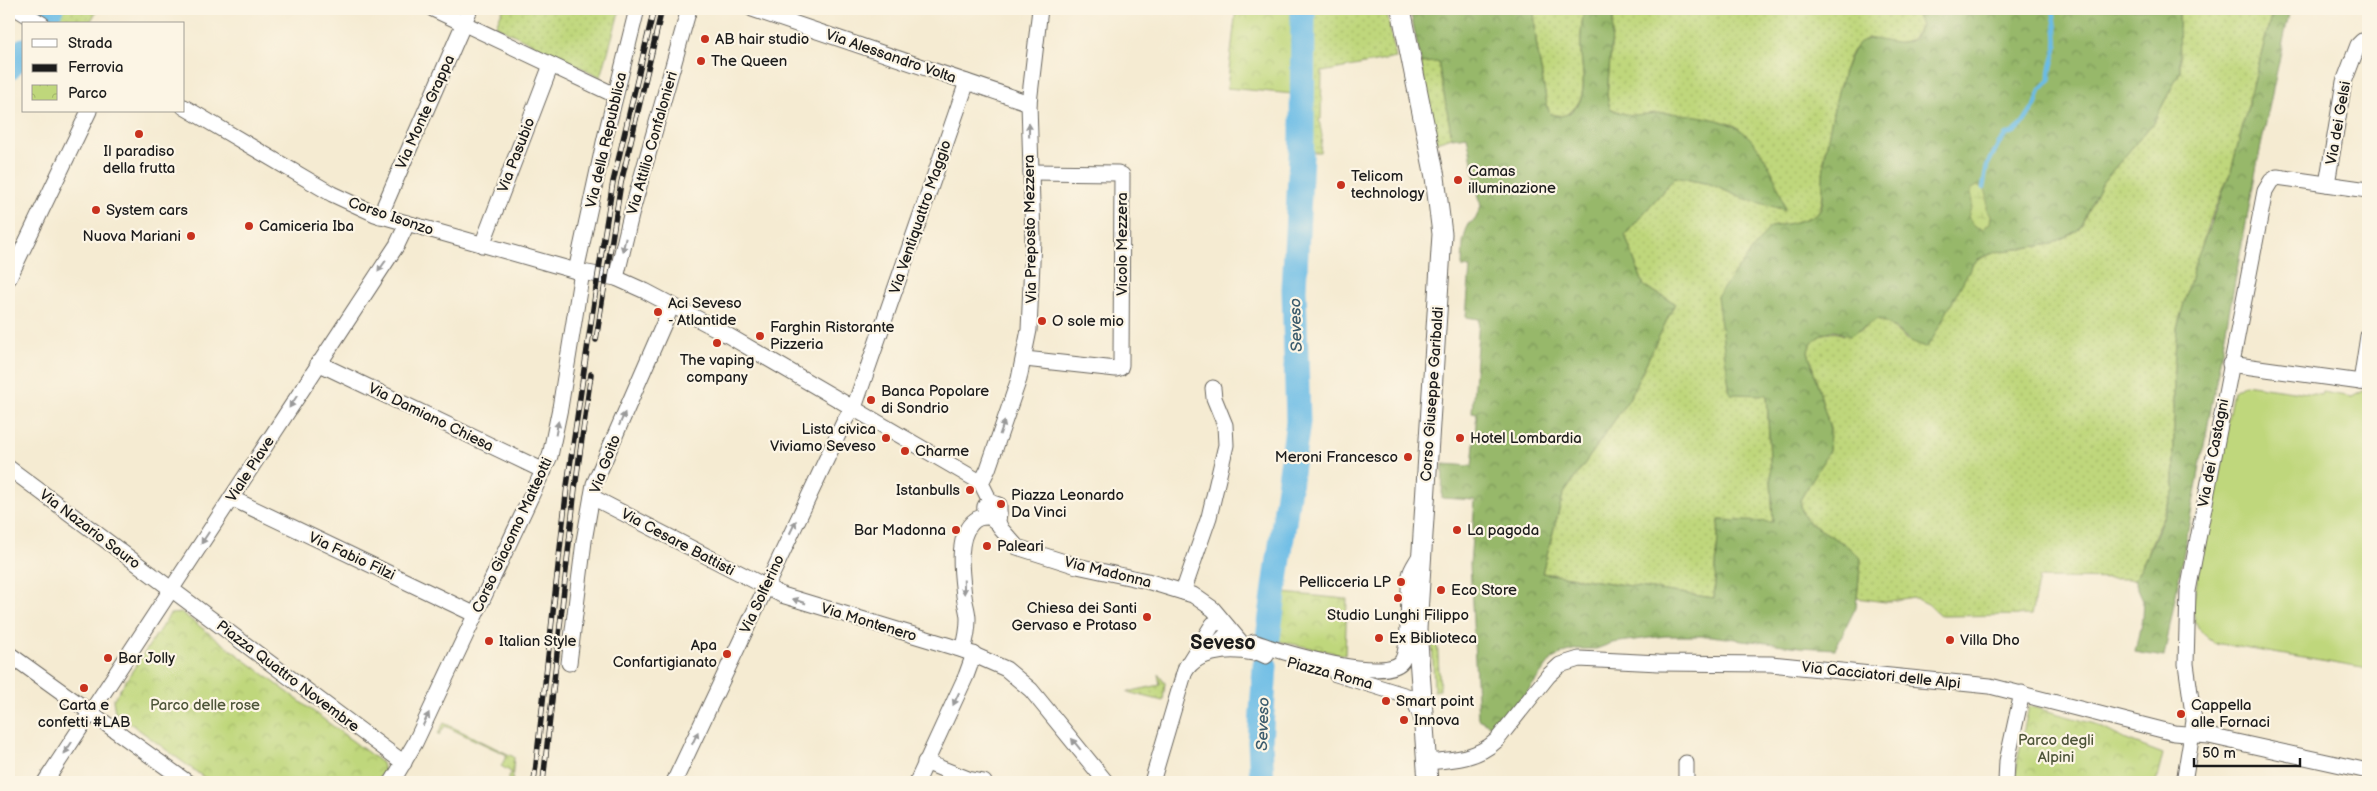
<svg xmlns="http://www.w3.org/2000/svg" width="2377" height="791" viewBox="0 0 2377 791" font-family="'Balsamiq Sans',sans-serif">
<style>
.grass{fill:url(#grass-dots);stroke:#6e7a4c}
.forest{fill:url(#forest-crowns);stroke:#5a6a44}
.wetland{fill:url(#wetland-marsh);stroke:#6e7a4c}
.park{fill:url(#park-crowns);stroke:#6e7a4c}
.garden{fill:#bfd77b;stroke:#6e7a4c}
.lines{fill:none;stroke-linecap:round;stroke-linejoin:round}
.stream{stroke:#6bbce6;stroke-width:4.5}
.river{stroke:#6bbce6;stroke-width:25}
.minor-casing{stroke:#68645c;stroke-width:17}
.major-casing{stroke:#68645c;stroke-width:21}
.minor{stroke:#fff;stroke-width:15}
.major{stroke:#fff;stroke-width:19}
.rail-casing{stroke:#1c1c1c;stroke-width:5.5}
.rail{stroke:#fcf5e5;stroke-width:4;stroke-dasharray:11;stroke-linecap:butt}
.oneway{fill:#999}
.poi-dot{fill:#c8321e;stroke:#fcf5e5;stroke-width:2}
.labels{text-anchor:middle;stroke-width:4.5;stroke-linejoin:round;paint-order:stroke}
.poi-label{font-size:15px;fill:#1c1c1c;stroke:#fcf5e5;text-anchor:start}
.street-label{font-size:15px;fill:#1c1c1c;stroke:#fcf5e5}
.park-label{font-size:15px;fill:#4d5438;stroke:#fcf5e5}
.water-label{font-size:16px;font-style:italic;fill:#3c5c6d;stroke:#fcf5e5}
.district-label{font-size:20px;font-weight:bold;fill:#1c1c1c;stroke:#fcf5e5}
</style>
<defs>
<pattern id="grass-dots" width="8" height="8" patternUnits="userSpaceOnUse" patternTransform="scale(1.25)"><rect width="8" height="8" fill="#bfd77b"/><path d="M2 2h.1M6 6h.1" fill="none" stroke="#a4b86a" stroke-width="1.8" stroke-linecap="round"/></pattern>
<pattern id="forest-crowns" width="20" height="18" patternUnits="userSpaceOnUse" patternTransform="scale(1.25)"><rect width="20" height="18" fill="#97b86b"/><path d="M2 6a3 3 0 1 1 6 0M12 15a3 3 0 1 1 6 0" fill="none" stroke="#7a9557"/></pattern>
<pattern id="wetland-marsh" width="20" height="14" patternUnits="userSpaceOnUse" patternTransform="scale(1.25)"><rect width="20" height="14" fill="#bfd77b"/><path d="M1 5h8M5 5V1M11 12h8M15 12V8" fill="none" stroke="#a4b86a"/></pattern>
<pattern id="park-crowns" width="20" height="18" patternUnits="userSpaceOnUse" patternTransform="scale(1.25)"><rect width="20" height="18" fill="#bfd77b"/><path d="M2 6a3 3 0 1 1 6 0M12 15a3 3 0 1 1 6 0" fill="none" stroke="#a4b86a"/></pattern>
</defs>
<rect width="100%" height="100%" fill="#fcf5e5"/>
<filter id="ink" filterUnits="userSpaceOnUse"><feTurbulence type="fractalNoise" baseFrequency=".02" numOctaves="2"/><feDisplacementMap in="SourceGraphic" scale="10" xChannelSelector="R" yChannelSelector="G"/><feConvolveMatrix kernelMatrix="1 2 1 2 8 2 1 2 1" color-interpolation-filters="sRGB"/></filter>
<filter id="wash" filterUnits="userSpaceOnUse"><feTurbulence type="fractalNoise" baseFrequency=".0096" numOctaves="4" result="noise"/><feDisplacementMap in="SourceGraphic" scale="20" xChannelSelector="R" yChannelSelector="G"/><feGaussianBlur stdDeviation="1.12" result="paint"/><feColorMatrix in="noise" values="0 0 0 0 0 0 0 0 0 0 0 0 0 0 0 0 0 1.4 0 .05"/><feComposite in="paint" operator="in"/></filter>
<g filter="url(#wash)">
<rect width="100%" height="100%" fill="#f5ebd2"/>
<g class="grass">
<polygon points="59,9 98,9 90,22 92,24 69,24 55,16"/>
<polygon points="503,9 620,9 601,77 496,26"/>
<polygon points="1312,9 1386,9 1396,58 1322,72 1321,119 1319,120 1322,136 1320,152 1311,152"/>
<path d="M 1534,9 L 1584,9 C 1582,23 1580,38 1581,52 C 1582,78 1591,100 1564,116 L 1550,114 L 1547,105 L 1536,41 Z"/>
<path d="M 1614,9 L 1918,9 L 1918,18 L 1921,25 C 1911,51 1890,44 1868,38 C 1864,41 1857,45 1853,50 C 1843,63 1827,141 1824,161 C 1823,173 1825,206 1817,213 C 1808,221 1782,225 1770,227 L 1767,395 L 1773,523 L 1719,520 L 1714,598 L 1542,573 L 1563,495 L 1629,399 L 1675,303 L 1644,286 L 1625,235 L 1675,177 L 1710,184 L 1742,198 L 1760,150 L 1736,126 L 1720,121 L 1666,113 L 1629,116 L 1610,108 L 1607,96 Z"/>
<path d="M 2179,9 L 2273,9 L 2231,171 L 2208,225 L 2177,328 L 2174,368 L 2174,490 L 2141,568 L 2134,579 L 2039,578 L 2031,615 L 1941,616 L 1928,604 L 1913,597 L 1885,602 L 1857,598 L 1861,559 L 1846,545 L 1808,522 L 1802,511 L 1800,500 L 1829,450 L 1830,429 L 1808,351 C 1812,337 1829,328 1843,335 L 1861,330 L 1877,319 L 1886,322 L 1908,341 L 1967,274 L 1972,265 L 1979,259 L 1996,252 L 2052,244 L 2078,230 L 2101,184 L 2153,123 L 2180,72 Z"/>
<polygon points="1438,61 1452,137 1436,142 1421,63"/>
<polygon points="1437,637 1440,690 1434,691 1432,638"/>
<polygon points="1158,674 1165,683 1163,701 1127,692 1160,685"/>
<polygon points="444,723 514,757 512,782 507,782 511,772 501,766 507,755 445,726 439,735 438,734"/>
</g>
<g class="forest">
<path d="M 1410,9 L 1534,9 L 1536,41 L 1547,105 L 1550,114 C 1557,116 1562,117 1569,113 C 1590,100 1582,73 1581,52 C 1580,38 1582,23 1584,9 L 1614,9 L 1607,96 L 1610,108 C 1629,120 1646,112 1666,113 C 1687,114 1715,117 1734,126 C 1760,138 1780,184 1785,210 L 1742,198 L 1710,184 L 1675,177 L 1625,235 L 1644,286 L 1675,303 L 1629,399 L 1563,495 L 1542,573 L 1714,598 L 1719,520 L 1773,522 L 1767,395 L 1730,394 L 1717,296 L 1770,227 C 1782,225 1808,221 1817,213 C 1826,206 1822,187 1823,176 C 1825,145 1838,78 1853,51 C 1869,19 1906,66 1921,26 L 1918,18 L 1918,9 L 2179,9 L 2180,72 L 2153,123 L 2101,184 L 2078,230 L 2052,244 L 1996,252 L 1978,259 L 1972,265 L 1931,342 L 1925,348 C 1906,343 1896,324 1877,319 L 1850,336 C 1845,335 1840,332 1835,331 C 1824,330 1811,341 1808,351 L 1830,429 L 1829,451 L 1800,500 L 1802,511 L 1808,522 L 1846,545 L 1861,559 L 1856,607 L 1835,649 L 1800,647 L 1711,636 L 1665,636 L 1612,643 L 1596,649 L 1577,649 L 1563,653 L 1552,659 L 1499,730 L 1478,719 L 1470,564 L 1475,500 L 1442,498 L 1443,464 L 1472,466 L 1477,413 L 1472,412 L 1479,319 L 1466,317 L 1470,268 L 1462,267 L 1463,242 L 1468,224 L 1475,220 L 1481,207 L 1467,136 L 1452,138 L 1438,62 L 1421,63 Z"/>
<polygon points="2273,9 2290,9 2257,165 2164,657 2135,652 2142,618 2143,600 2134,579 2141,568 2157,533 2174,490 2174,368 2177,328 2196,260 2231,171"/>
</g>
<path class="wetland" d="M 1978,186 C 1990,190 1987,200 1987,210 L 1991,215 L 1990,223 L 1983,229 L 1975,226 L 1968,217 L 1972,205 L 1971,189 Z"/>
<g class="park">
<polygon points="1236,9 1295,9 1294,94 1227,88"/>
<polygon points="1283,593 1347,599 1345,655 1278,641"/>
<polygon points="182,613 382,763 384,771 376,782 210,782 115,712 113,700 170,614"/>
<polygon points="2029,706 2095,724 2124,739 2163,754 2156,782 2015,782 2018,757"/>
</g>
<path class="garden" d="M 2244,384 L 2321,395 L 2322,392 L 2352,397 L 2363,391 L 2368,392 L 2368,669 L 2215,643 C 2200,633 2195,626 2192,608 L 2233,391 Z"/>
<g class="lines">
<path class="stream" d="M 1983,188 L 1987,166 L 1999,143 L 2006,135 L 2014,132 L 2022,125 L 2036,104 L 2040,90 L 2050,80 C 2049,67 2054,60 2056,48 C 2058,34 2055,22 2053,9"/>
<g class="river">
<polyline points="49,12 51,9"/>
<polyline points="9,68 24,50"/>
<polyline points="1268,638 1298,422 1294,289 1302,138 1303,9"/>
<polyline points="1262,782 1260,742 1265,666"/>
</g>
</g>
</g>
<g filter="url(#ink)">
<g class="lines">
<defs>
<g id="minor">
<polyline points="17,9 42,24"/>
<polyline points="433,9 615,95"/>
<polyline points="752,9 1029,103"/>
<polyline points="184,107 332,194 375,214 576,271 616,278 645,291 717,329 975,479 981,483 987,495"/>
<polyline points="2327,184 2344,82 2358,45 2362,41 2368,41"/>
<polyline points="380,216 470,9"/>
<polyline points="482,245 551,65"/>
<polyline points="576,271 605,138 637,9"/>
<polyline points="9,278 89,111"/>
<polyline points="616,278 632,211 689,9"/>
<polyline points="1025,359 1116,369 1120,368 1121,365 1122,175 1118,173 1031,172"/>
<polyline points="318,363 544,471"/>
<polyline points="2230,364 2368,383"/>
<polyline points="2361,382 2368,336"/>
<polyline points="9,468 404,763"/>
<polyline points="981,483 988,469 1019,379 1029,330 1033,239 1029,103 1040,9"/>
<polyline points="592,497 782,595 963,650 1006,669 1031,690 1106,782"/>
<polyline points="231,498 474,614"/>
<polyline points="999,512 998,522 1001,529 1017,547 1077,566 1147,581 1193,595 1213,609 1244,646 1266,656"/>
<polyline points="1183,592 1209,517 1226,445 1225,425 1214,398 1213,388"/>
<path d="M 1254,642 C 1277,651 1392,686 1403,659 C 1411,642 1407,596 1410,575 C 1412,567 1417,562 1420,555"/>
<path d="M 963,650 C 966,640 968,630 968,619 C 968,611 965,604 964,596 C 962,576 956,540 971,524 C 981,512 990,521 999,514 L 999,505 L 990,502 L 985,506 C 983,516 994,518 999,525"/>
<polyline points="9,654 187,782"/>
<polyline points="569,663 584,541 594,484 672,305"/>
<polyline points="1336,674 1407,696 1415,703 1422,718"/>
<path d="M 1183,676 C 1193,650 1230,648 1253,653"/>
<polyline points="925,762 968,779 984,782"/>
<path d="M 1426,762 C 1453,760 1477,759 1497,740 L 1548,676 L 1560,665 L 1579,659 L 1659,663 L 1771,664 L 1990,686 L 2174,733 L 2209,736 L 2368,771"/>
<polyline points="45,782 397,245 407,224"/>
<polyline points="392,782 415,743 550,456 560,408 582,272"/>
<polyline points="674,782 844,422 856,402 967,82"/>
<polyline points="917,782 966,676 974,654"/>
<polyline points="1152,782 1186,667 1213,624 1222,622 1228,628 1227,634 1206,655"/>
<polyline points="1686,782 1686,763"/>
<polyline points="2006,782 2007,761 2022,693"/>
<polyline points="2184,782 2194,721 2186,664 2188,591 2265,191 2271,181 2277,177 2368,190"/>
</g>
<polyline id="major" points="1401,9 1435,177 1442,234 1417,629 1428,782"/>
</defs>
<use href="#minor" class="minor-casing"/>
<use href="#major" class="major-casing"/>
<use href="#minor" class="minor"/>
<use href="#major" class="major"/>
<defs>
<g id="rail">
<polyline points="596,340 621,183 662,9"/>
<polyline points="534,782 567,486 598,275 613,182 654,9"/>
<polyline points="543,782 575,488 591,374"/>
</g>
</defs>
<use href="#rail" class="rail-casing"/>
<use href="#rail" class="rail"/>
</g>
<defs><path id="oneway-solid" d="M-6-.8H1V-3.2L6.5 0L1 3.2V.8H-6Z" transform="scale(1.25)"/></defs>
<g class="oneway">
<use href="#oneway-solid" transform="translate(1029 130) rotate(-91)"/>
<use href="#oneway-solid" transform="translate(624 245) rotate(103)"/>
<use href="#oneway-solid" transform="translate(382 266) rotate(125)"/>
<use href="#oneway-solid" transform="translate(293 402) rotate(123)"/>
<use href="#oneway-solid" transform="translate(622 419) rotate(-66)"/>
<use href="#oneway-solid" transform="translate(557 428) rotate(-79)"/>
<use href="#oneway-solid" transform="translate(1002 428) rotate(-71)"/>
<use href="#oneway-solid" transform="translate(793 527) rotate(-64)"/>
<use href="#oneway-solid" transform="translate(205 538) rotate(123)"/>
<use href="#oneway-solid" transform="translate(964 587) rotate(88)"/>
<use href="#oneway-solid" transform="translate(799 601) rotate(-161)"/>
<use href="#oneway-solid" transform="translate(956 699) rotate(115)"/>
<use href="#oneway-solid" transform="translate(426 719) rotate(-65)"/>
<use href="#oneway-solid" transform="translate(695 738) rotate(-65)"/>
<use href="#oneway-solid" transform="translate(1076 744) rotate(-129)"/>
<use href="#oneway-solid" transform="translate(68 748) rotate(123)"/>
</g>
</g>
<g class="poi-dot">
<circle cx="705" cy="39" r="5"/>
<circle cx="701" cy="61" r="5"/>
<circle cx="139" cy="134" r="5"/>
<circle cx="1458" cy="180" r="5"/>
<circle cx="1341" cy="185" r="5"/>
<circle cx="96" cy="210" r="5"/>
<circle cx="249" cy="226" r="5"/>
<circle cx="191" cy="236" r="5"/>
<circle cx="658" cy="312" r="5"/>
<circle cx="1042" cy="321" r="5"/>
<circle cx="760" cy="336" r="5"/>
<circle cx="717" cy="343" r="5"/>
<circle cx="871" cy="400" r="5"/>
<circle cx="886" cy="438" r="5"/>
<circle cx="1460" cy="438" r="5"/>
<circle cx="905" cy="451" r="5"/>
<circle cx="1408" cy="457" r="5"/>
<circle cx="970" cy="490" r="5"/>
<circle cx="1001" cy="504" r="5"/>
<circle cx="956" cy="530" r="5"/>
<circle cx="1457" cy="530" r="5"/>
<circle cx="987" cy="546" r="5"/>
<circle cx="1401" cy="582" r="5"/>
<circle cx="1441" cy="590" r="5"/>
<circle cx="1398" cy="598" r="5"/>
<circle cx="1147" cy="617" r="5"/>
<circle cx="1379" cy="638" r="5"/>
<circle cx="1950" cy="640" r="5"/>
<circle cx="489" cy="641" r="5"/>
<circle cx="727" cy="654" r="5"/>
<circle cx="108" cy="658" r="5"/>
<circle cx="84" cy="688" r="5"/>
<circle cx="1386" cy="701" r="5"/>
<circle cx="2181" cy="714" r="5"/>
<circle cx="1404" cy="720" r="5"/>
</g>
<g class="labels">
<g class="poi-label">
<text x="715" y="44">AB hair studio</text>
<text x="711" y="66">The Queen</text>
<text x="139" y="156" text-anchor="middle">Il paradiso<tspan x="139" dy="17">della frutta</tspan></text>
<text x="1468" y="176">Camas<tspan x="1468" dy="17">illuminazione</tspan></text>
<text x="1351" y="181">Telicom<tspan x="1351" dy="17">technology</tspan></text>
<text x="106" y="215">System cars</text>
<text x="259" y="231">Camiceria Iba</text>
<text x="181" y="241" text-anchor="end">Nuova Mariani</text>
<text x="668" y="308">Aci Seveso<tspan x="668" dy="17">- Atlantide</tspan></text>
<text x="1052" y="326">O sole mio</text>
<text x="770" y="332">Farghin Ristorante<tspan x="770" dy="17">Pizzeria</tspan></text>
<text x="717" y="365" text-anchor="middle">The vaping<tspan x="717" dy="17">company</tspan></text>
<text x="881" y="396">Banca Popolare<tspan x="881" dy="17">di Sondrio</tspan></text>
<text x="876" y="434" text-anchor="end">Lista civica<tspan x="876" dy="17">Viviamo Seveso</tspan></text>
<text x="1470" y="443">Hotel Lombardia</text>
<text x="915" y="456">Charme</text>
<text x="1398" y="462" text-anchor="end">Meroni Francesco</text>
<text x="960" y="495" text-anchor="end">Istanbulls</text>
<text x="1011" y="500">Piazza Leonardo<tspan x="1011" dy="17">Da Vinci</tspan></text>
<text x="946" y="535" text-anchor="end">Bar Madonna</text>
<text x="1467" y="535">La pagoda</text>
<text x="997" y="551">Paleari</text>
<text x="1391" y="587" text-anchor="end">Pellicceria LP</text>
<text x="1451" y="595">Eco Store</text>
<text x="1137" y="613" text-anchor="end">Chiesa dei Santi<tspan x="1137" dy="17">Gervaso e Protaso</tspan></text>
<text x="1398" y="620" text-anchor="middle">Studio Lunghi Filippo</text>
<text x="1389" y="643">Ex Biblioteca</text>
<text x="1960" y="645">Villa Dho</text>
<text x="499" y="646">Italian Style</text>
<text x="717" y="650" text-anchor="end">Apa<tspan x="717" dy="17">Confartigianato</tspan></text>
<text x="118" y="663">Bar Jolly</text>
<text x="1396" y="706">Smart point</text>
<text x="84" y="710" text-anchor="middle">Carta e<tspan x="84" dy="17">confetti #LAB</tspan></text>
<text x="2191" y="710">Cappella<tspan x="2191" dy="17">alle Fornaci</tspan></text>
<text x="1414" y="725">Innova</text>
</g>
<g class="street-label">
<text transform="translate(891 56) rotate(19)" y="5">Via Alessandro Volta</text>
<text transform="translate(425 112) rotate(-66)" y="5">Via Monte Grappa</text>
<text transform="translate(2338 123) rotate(-80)" y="5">Via dei Gelsi</text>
<text transform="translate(606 140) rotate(-77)" y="5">Via della Repubblica</text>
<text transform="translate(652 143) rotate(-74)" y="5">Via Attilio Confalonieri</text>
<text transform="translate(516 155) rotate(-69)" y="5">Via Pasubio</text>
<text transform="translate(391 216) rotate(19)" y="5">Corso Isonzo</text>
<text transform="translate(920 217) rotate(-71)" y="5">Via Ventiquattro Maggio</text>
<text transform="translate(1030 229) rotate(-91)" y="5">Via Preposto Mezzera</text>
<text transform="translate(1122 244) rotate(-90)" y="5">Vicolo Mezzera</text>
<text transform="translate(1432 394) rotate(-86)" y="5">Corso Giuseppe Garibaldi</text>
<text transform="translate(431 417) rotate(26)" y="5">Via Damiano Chiesa</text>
<text transform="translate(2213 453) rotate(-79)" y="5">Via dei Castagni</text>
<text transform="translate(605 464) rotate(-69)" y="5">Via Goito</text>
<text transform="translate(250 469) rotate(-57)" y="5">Viale Piave</text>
<text transform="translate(90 529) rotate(37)" y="5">Via Nazario Sauro</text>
<text transform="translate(512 535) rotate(-65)" y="5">Corso Giacomo Matteotti</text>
<text transform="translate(678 542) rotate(28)" y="5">Via Cesare Battisti</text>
<text transform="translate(352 556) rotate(25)" y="5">Via Fabio Filzi</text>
<text transform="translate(1108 572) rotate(14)" y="5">Via Madonna</text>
<text transform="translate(762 594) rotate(-65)" y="5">Via Solferino</text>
<text transform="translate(869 622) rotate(17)" y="5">Via Montenero</text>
<text transform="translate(1330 673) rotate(15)" y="5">Piazza Roma</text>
<text transform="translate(1881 675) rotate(6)" y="5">Via Cacciatori delle Alpi</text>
<text transform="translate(288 676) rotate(37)" y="5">Piazza Quattro Novembre</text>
</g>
<g class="park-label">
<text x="205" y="710">Parco delle rose</text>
<text x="2056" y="745">Parco degli<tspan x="2056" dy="17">Alpini</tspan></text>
</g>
<g class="water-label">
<text transform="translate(1295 325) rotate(-92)" y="6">Seveso</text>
<text transform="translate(1262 724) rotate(-88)" y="6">Seveso</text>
</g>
<g class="district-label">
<text x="1223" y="649">Seveso</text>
</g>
</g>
<rect width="2377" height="791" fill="none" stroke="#fcf5e5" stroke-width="30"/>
<rect x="22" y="22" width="162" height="90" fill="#fcf5e5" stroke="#a29e95"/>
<rect x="32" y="39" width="25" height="8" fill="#ffffff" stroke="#a29e95"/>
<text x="68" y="48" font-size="15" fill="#1c1c1c">Strada</text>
<rect x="32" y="64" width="25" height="8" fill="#1c1c1c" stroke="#a29e95"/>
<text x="68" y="72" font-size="15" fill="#1c1c1c">Ferrovia</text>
<rect x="32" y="85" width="25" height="15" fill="url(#park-crowns)" stroke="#a29e95"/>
<text x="68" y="98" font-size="15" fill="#1c1c1c">Parco</text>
<path d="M2194 758v8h106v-8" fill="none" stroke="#1c1c1c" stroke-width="2.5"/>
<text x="2202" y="758" font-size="15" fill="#1c1c1c" stroke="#fcf5e5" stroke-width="4" paint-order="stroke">50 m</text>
</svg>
